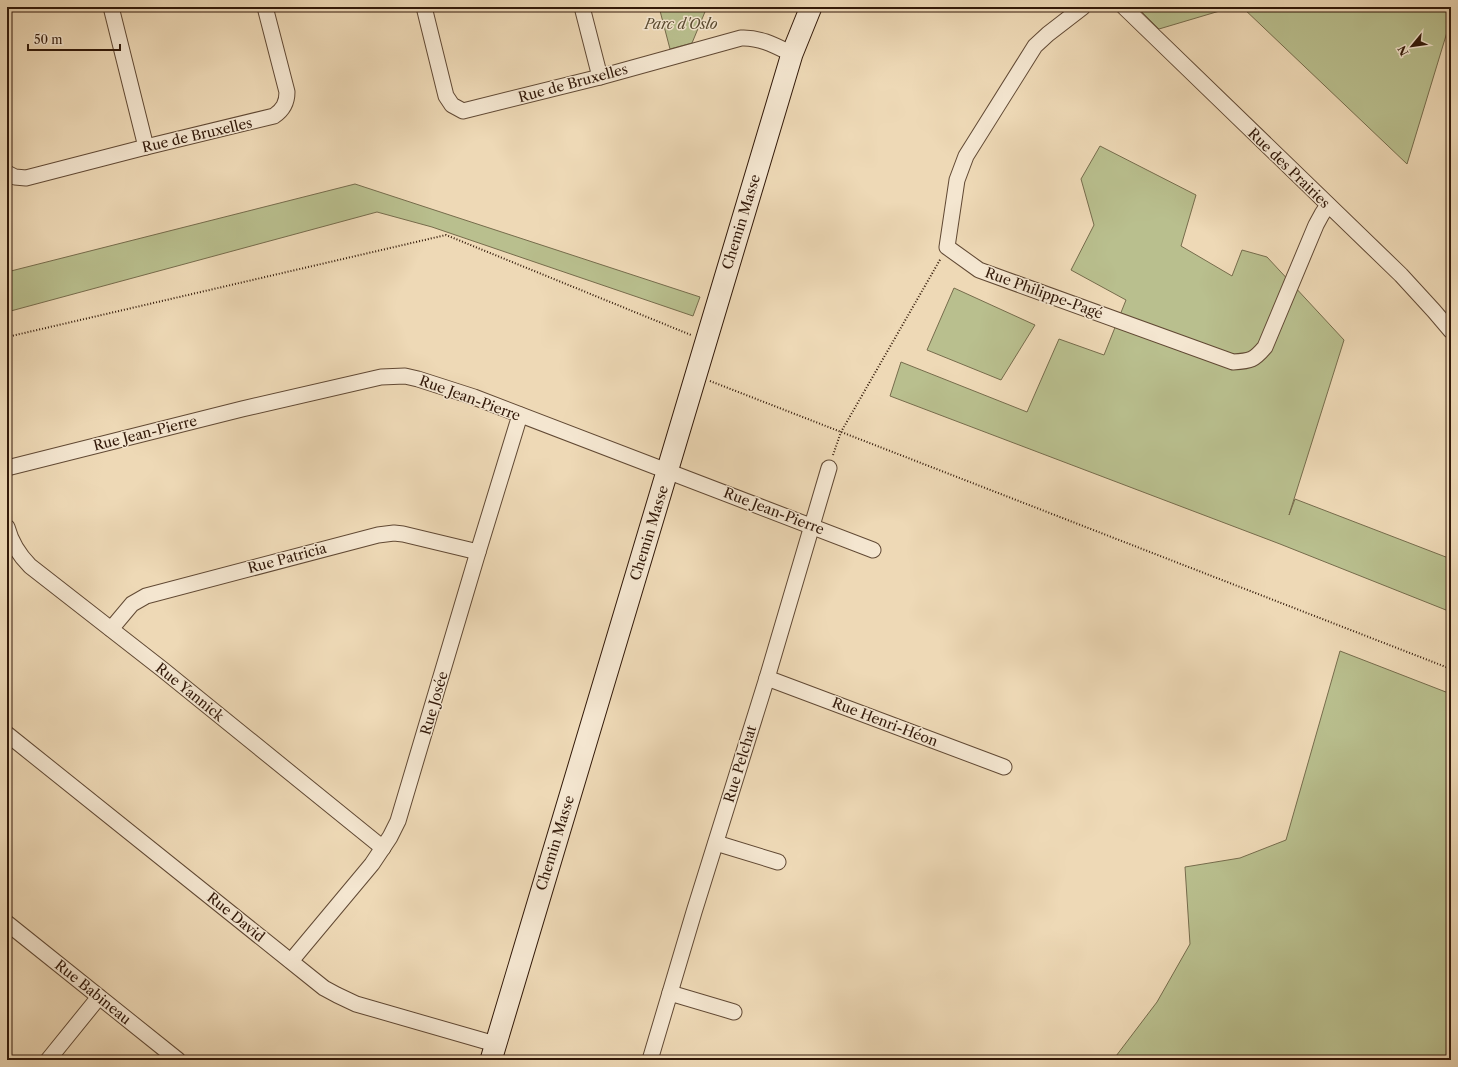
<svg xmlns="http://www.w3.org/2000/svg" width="1458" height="1067" viewBox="0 0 1458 1067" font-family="'Libre Caslon Text',serif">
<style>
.green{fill:#b9bf8e;stroke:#766c4c}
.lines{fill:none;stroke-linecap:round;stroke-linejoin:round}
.street-casing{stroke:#614934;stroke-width:17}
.secondary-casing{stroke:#321909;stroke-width:23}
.path{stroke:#321909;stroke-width:2;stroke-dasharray:1 2;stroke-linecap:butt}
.street{stroke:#f4e6d0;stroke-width:15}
.secondary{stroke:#f4e6d0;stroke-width:21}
.labels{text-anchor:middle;stroke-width:3;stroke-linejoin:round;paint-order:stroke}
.park-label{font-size:14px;font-style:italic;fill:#5a4b31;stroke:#f4e6d0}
.street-label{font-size:14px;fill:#321909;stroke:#f4e6d0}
</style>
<rect width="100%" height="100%" fill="#eed9b6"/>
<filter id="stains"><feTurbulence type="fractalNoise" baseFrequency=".005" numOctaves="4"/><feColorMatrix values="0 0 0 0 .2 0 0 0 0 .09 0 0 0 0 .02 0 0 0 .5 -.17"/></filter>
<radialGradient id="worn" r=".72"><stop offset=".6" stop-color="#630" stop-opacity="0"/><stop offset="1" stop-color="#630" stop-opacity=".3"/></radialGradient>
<g class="green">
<polygon points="659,7 707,7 692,43 670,49"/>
<polygon points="1137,7 1233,7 1159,29"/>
<polygon points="1242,7 1451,7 1451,19 1407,164"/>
<polygon points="1100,146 1196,195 1181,246 1232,276 1242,250 1267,257 1344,340 1289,515 1295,499 1451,559 1451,612 1280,544 890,396 901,362 1027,412 1059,339 1104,355 1126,300 1071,270 1094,225 1081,179"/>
<polygon points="355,184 700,297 693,316 432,227 377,212 7,312 7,272"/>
<polygon points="954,288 1035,325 1001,380 927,350"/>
<polygon points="1340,651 1451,694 1451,1060 1113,1060 1157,1002 1190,944 1185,867 1240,858 1286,840"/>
</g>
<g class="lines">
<defs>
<g id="street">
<polyline points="111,7 146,147"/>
<path d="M 424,7 L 446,96 L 452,105 L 463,111 L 600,77 L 741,38 C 760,37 776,46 792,54"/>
<polyline points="582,7 600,77"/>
<path d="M 1083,7 L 1048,34 L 1035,46 L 966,156 L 957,180 L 947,247 L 979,270 L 1233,362 C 1251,361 1254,360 1265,347 L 1316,225 L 1322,214 L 1328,205"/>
<polyline points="1124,7 1401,275 1434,311 1451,331"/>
<path d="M 7,173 L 15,177 L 26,178 L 146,147 L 274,116 C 283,110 287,103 287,92 L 265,7"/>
<polyline points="7,468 242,409 381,377 405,376 418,379 474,397 873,550"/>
<path d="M 7,527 C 11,542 19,555 30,566 L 162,669 L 383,848"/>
<polyline points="111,629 132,604 146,596 378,535 394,533 403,534 478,552"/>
<polyline points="767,678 1004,767"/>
<polyline points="7,734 324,988 337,995 356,1004 495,1044"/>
<polyline points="716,843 778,862"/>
<polyline points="7,923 178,1060"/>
<polyline points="291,961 372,864 390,837 398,821 478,552 520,415"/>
<polyline points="670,993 734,1012"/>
<polyline points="48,1060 99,997"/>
<polyline points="650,1060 694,912 767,678 829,468"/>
</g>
<polyline id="secondary" points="491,1060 792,54 811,7"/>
</defs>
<use href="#street" class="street-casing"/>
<use href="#secondary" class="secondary-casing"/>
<g class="path">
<polyline points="7,337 446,235 691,335"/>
<polyline points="710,381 1451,669"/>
<polyline points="833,455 841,432 941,258"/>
</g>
<use href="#street" class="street"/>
<use href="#secondary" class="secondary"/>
</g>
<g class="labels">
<g class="park-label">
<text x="681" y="29">Parc d'Oslo</text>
</g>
<g class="street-label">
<text transform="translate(573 83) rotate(-15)" y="5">Rue de Bruxelles</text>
<text transform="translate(197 135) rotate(-13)" y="5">Rue de Bruxelles</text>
<text transform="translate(1289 168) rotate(44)" y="5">Rue des Prairies</text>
<text transform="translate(741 222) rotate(-73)" y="5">Chemin Masse</text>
<text transform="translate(1044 293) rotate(20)" y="5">Rue Philippe-Pagé</text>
<text transform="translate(470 398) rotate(20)" y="5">Rue Jean-Pierre</text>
<text transform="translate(145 433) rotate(-14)" y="5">Rue Jean-Pierre</text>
<text transform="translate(774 511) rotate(21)" y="5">Rue Jean-Pierre</text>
<text transform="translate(649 533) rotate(-73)" y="5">Chemin Masse</text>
<text transform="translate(287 558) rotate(-15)" y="5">Rue Patricia</text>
<text transform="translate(190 692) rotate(39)" y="5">Rue Yannick</text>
<text transform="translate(434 703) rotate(-74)" y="5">Rue Josée</text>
<text transform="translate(885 722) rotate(21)" y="5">Rue Henri-Héon</text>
<text transform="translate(740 764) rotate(-73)" y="5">Rue Pelchat</text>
<text transform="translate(555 843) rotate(-73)" y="5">Chemin Masse</text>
<text transform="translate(236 917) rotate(39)" y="5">Rue David</text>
<text transform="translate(93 992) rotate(39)" y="5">Rue Babineau</text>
</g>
</g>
<rect width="1458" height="1067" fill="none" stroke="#eed9b6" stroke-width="24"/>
<rect x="8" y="8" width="1442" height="1051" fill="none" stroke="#321909" stroke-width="2"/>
<rect x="12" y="12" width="1434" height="1043" fill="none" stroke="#321909"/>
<g transform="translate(1412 46) rotate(241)" stroke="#f4e6d0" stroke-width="3" paint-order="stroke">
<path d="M0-3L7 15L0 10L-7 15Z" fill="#321909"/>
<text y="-6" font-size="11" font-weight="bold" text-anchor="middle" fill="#321909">N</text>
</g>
<path d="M28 44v6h92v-6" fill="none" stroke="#321909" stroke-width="2"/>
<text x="34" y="44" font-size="12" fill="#321909" stroke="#f4e6d0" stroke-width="3" paint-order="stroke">50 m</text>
<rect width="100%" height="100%" filter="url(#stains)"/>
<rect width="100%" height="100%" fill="url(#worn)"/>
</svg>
